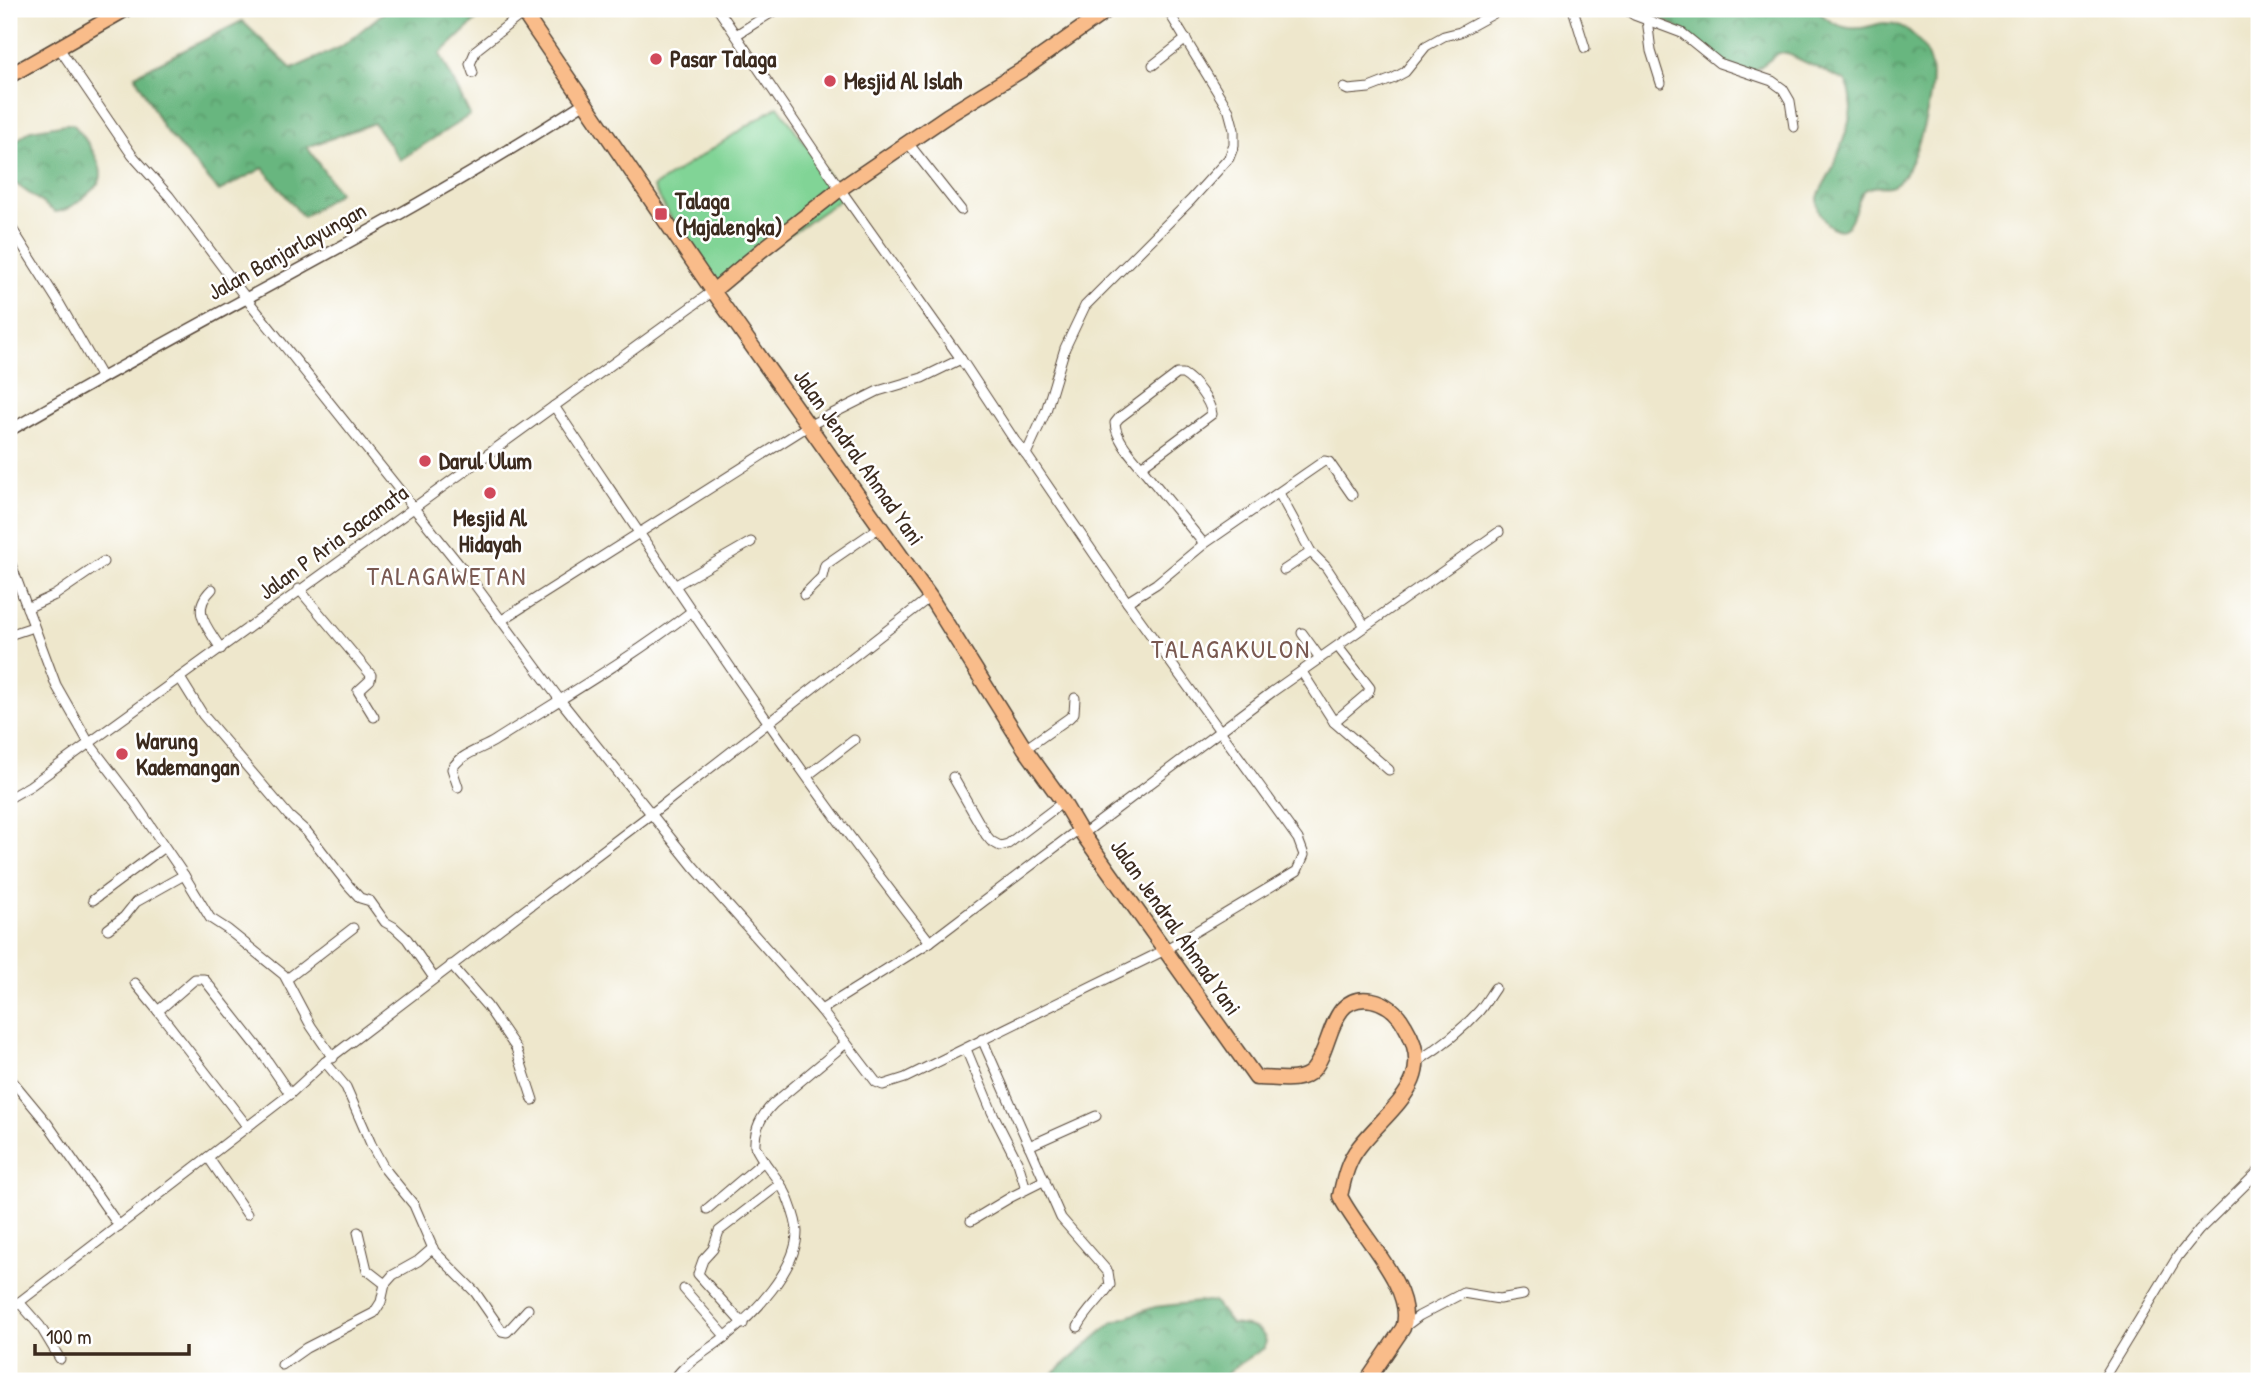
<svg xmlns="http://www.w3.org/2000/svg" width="2268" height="1390" viewBox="0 0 2268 1390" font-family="'Patrick Hand',sans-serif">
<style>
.green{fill:#81d496;stroke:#5e7f5a;stroke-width:2}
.forest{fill:url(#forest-crowns);stroke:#52704e;stroke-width:2}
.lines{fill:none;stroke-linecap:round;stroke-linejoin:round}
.minor-casing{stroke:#564638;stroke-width:11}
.tertiary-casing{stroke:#564638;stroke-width:13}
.primary-casing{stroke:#564638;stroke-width:17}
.minor{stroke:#fff;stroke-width:9}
.tertiary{stroke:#fff;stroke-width:10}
.primary{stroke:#f9bc8a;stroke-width:14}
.poi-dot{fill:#d1495b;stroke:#fff;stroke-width:2.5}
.labels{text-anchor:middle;stroke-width:5;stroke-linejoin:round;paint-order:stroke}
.poi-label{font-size:23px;font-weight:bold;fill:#3b2a1e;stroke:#fff;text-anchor:start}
.street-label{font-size:23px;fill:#3b2a1e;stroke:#fff}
.quarter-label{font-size:26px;letter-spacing:2px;fill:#7a5951;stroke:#fff}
</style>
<defs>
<pattern id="forest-crowns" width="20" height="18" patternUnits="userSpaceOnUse" patternTransform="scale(1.75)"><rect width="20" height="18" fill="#68b67f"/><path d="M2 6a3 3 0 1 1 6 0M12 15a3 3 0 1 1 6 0" fill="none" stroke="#579467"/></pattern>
</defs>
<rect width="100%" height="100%" fill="#fff"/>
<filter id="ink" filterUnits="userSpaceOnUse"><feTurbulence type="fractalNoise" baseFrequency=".0143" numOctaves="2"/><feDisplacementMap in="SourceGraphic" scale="14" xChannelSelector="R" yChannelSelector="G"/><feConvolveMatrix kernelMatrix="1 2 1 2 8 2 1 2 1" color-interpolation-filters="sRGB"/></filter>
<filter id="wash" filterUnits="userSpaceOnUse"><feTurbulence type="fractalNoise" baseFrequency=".00686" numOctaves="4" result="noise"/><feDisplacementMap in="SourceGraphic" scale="28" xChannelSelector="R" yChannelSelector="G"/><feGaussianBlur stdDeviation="1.57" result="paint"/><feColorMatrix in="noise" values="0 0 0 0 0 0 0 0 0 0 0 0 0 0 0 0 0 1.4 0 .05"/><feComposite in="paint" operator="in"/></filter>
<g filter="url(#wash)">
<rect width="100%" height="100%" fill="#eee7cc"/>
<polygon class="green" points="778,106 844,197 712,288 653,187"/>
<g class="forest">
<polygon points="388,9 488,9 440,54 470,115 400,160 374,123 307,147 339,193 303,217 263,168 219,191 164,129 135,75 242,21 292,69 341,47"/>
<path d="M 1642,9 L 1816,9 C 1826,20 1842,30 1858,28 C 1867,28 1875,24 1884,23 C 1909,22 1926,45 1931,67 C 1936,91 1916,166 1898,182 C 1888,191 1871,182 1863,192 C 1855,201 1852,244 1829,225 C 1822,220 1818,210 1817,202 C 1819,189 1828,179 1833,167 C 1842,144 1861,103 1845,81 L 1786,53 L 1779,53 L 1749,75 C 1739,70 1728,66 1720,60 C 1694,41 1672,20 1642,9 Z"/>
<path d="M 66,124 L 73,124 C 82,134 108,167 99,182 C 95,189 85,196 79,201 C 71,207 64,212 55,212 L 9,179 L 9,146 L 31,130 Z"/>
<path d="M 1208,1301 L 1214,1302 L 1231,1324 C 1246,1326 1261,1325 1266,1341 L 1264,1348 L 1232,1369 L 1221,1381 L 1045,1381 L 1113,1322 L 1155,1307 Z"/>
</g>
</g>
<g filter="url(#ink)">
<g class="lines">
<defs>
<g id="minor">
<polyline points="1573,9 1585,48"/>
<polyline points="1625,9 1634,15 1682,33 1719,63 1772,81 1783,89 1790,101 1794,127"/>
<polyline points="1647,19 1651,51 1661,83"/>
<polyline points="736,35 777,9"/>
<polyline points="59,48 132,155 169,196 246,298 473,582 560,700 693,866 821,1010 876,1082 883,1085 905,1078 1163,951 1297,871 1304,855 1298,839 1127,602 1026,454 1015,441 961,359 840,189 718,9"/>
<polyline points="1153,65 1186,39"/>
<polyline points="473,73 470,64 476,50 523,13"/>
<polyline points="1344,88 1348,90 1369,88 1392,79 1405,72 1426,46 1444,36 1460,32 1502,9"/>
<polyline points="908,143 961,210"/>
<polyline points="9,224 59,303 101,376"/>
<path d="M 554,406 C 676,587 795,770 930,942"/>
<polyline points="1026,454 1046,411 1065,348 1085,306 1191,200 1229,158 1234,145 1234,130 1229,111 1167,9"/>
<polyline points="1279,493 1311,552 1326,567 1365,626"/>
<polyline points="1204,544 1324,461 1329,462 1352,495"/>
<polyline points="9,559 56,685 89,743 135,803 184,875 210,918 227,929 284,975 311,1026 333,1058"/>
<polyline points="1284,570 1311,552"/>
<polyline points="676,585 751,542"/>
<path d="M 212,589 C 189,611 208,627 221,649"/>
<polyline points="299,589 371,675 370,680 358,691 374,717"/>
<polyline points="804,595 822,577 825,565 880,527"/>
<path d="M 1127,602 L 1156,584 L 1204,544 L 1141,467 C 1131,455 1116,439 1115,423 L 1119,418 L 1177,374 L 1183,374 C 1195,381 1210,401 1212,414 L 1141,467"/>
<polyline points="27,608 55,595 103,562"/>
<polyline points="502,620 808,426 878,391 922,378 961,359"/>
<polyline points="1302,633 1320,658"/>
<polyline points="9,635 33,627"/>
<polyline points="1302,672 1334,722 1389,770"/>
<polyline points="180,678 203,715 289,816 307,832 349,886 360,898 370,901 385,922 394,927 407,939 434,978"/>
<polyline points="1334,722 1368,693 1370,688 1338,647"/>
<polyline points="1025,749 1069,718 1074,713 1075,698"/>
<polyline points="807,776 854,740"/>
<polyline points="953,777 986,835 991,841 1000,846 1008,844 1063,802"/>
<path d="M 458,787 L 452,769 C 461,753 481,750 496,740 C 562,698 630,659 692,611"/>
<polyline points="9,798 30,786 713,291"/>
<polyline points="1083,834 1272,692 1499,532"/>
<polyline points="93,900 164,847"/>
<polyline points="108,929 124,917 136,902 184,875"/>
<polyline points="451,965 487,1006 516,1048 533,1100"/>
<polyline points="287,979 353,928"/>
<polyline points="135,983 158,1011 195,979 204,979 260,1050 290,1094"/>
<polyline points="821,1010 930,942 1079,829"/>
<polyline points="158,1011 247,1126"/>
<path d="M 982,1039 L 1061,1218 L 1108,1272 L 1110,1285 C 1100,1300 1086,1311 1078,1327"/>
<polyline points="966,1049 992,1112 1018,1163 1026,1189"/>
<path d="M 1418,1061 C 1440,1047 1462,1030 1479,1011 C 1485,1004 1490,995 1495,988"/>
<polyline points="325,1062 346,1087 371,1144 384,1168 414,1205 434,1251 475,1292 502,1331 507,1332 528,1309"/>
<polyline points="9,1077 47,1123 119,1226"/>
<polyline points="1029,1146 1096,1116"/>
<polyline points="208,1157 247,1214"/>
<polyline points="707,1209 764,1161"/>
<polyline points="971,1221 1011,1197 1045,1180"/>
<polyline points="358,1232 367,1270 385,1284"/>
<polyline points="684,1289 726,1337"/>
<polyline points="19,1302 40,1326 60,1359"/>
<polyline points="9,1310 290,1094 325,1062 651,814 930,597"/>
<polyline points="743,1324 698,1274 703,1260 713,1249 719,1231 780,1184"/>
<polyline points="1403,1328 1419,1316 1463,1293 1499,1299 1523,1295"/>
<polyline points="282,1365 306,1348 374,1313 381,1302 385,1284 393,1275 418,1261 433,1248"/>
<path d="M 673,1381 C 686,1361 708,1351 726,1336 C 753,1315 797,1269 797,1232 C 797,1220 791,1207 787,1196 C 779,1178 763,1164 755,1146 C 754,1129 762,1115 773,1104 L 846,1043"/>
<polyline points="2102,1381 2178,1256 2199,1230 2259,1171"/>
</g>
<path id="tertiary" d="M 9,431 C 199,319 399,223 584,103"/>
<g id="primary">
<path d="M 521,9 L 713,291 L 930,597 L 1025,749 L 1063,802 L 1079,829 L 1256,1078 C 1273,1077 1300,1085 1313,1070 C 1333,1047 1329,992 1372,1000 C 1387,1003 1398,1013 1405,1026 C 1439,1081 1389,1108 1359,1147 C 1347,1162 1344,1179 1340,1196 C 1357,1232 1417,1289 1403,1328 L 1367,1381"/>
<polyline points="9,76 126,9"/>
<polyline points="713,291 762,250 840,189 947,116 1025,68 1109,9"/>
</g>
</defs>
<use href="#minor" class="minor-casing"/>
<use href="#tertiary" class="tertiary-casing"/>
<use href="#primary" class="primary-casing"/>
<use href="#minor" class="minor"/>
<use href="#tertiary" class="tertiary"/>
<use href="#primary" class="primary"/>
</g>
</g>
<g class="poi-dot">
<circle cx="656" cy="59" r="7"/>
<circle cx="830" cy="81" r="7"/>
<rect x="654" y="207" width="14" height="14" rx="3.5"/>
<circle cx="425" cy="461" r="7"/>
<circle cx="490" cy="493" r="7"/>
<circle cx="122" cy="754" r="7"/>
</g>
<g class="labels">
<g class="poi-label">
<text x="670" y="67">Pasar Talaga</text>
<text x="844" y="89">Mesjid Al Islah</text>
<text x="675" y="209">Talaga<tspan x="675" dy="26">(Majalengka)</tspan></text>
<text x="439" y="469">Darul Ulum</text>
<text x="490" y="526" text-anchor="middle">Mesjid Al<tspan x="490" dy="26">Hidayah</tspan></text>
<text x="136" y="749">Warung<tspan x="136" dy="26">Kademangan</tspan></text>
</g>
<g class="street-label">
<text transform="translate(287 251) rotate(-29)" y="8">Jalan Banjarlayungan</text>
<text transform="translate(859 457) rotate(55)" y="8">Jalan Jendral Ahmad Yani</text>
<text transform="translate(333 542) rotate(-36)" y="8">Jalan P Aria Sacanata</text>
<text transform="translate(1176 927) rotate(55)" y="8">Jalan Jendral Ahmad Yani</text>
</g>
<g class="quarter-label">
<text x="447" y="585">TALAGAWETAN</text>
<text x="1231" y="658">TALAGAKULON</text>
</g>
</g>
<rect width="2268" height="1390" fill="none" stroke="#fff" stroke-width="35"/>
<path d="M35 1344v10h154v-10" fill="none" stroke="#3b2a1e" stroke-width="3.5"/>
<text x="46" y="1344" font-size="21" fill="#3b2a1e" stroke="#ffffff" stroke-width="5" paint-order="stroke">100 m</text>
</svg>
